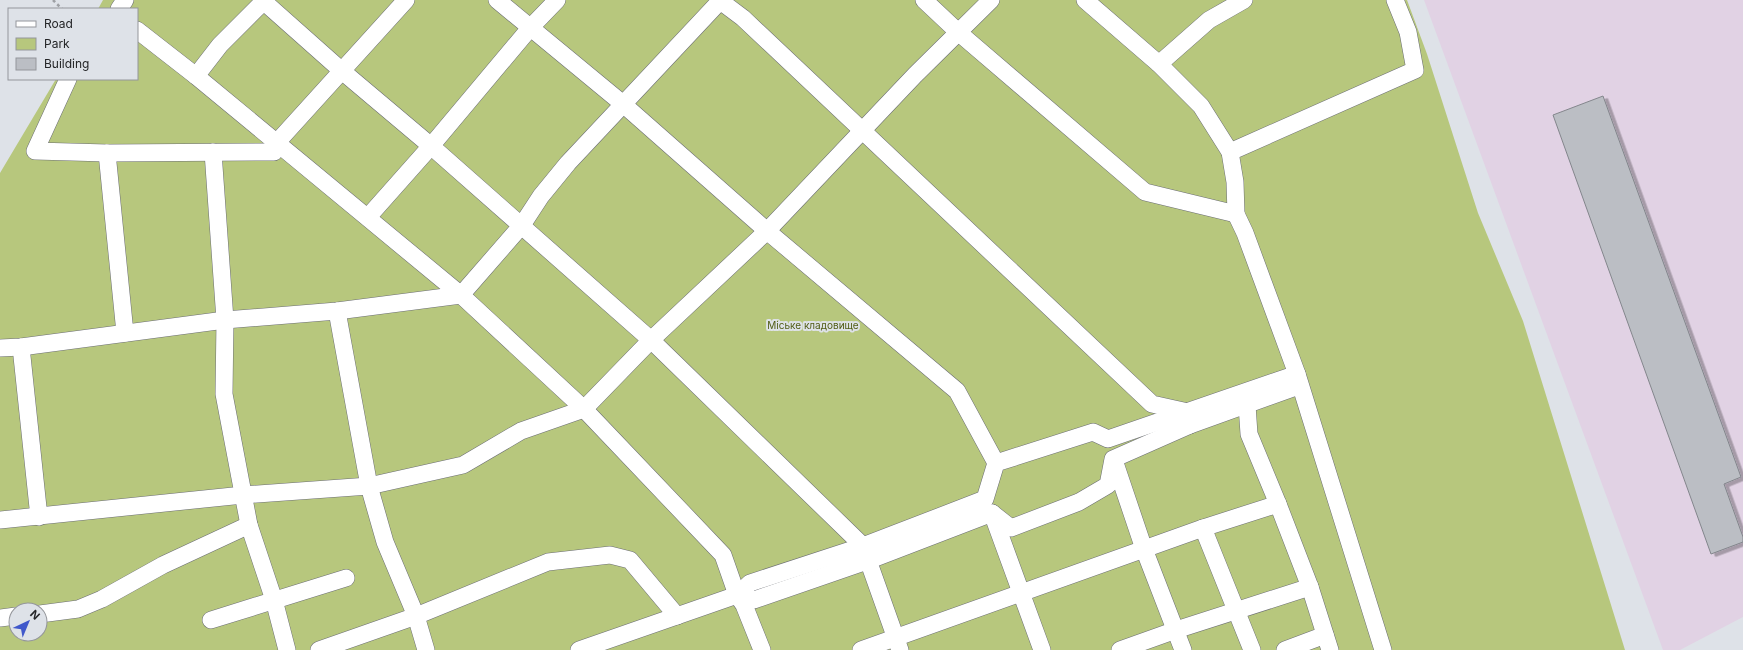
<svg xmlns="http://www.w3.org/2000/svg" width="1743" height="650" viewBox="0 0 1743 650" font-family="Inter,sans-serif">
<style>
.industrial{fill:#e1d2e4}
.green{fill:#b7c77d;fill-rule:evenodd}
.building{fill:#bbbec4;stroke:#83868c;filter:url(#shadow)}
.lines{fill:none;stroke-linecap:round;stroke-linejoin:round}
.minor-casing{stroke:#6c6e74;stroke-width:18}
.path{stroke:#9da0a4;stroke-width:2.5;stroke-dasharray:3 3;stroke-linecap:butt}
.minor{stroke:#fff;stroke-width:17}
.labels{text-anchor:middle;stroke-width:4;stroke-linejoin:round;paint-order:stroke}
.park-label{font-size:10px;fill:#505c14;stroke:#dee2e8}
</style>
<defs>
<filter id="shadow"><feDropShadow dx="4.5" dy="2.5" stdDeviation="0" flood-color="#0004"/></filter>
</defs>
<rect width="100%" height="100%" fill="#dee2e8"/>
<polygon class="industrial" points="1424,0 1743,0 1743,617 1680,650 1663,650"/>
<path class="green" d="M 103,0 L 1407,0 L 1427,54 L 1478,213 L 1523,321 L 1625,650 L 0,650 L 0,173 L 56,79 L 137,79 L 137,9 L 98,9 ZM 16,610 L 40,610 L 40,634 L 16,634 Z"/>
<polygon class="building" points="1603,96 1741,477 1724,484 1743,537 1743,542 1711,554 1553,115"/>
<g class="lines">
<defs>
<g id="minor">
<polyline points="262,0 342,71 431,146 651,340 863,546 900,650"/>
<polyline points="497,0 623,104 767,231 957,391 996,463"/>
<polyline points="719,0 743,18 1152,404 1188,412 1190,425"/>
<polyline points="924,0 958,32 1145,192 1236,214"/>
<polyline points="1085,0 1159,64 1201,106 1230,152 1235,182 1236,214 1245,233 1297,374 1383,650"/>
<polyline points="119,9 125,0"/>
<polyline points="137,30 196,76 461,295 584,409 723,555 737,595 744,605 762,650"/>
<polyline points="1159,64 1209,20 1244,0"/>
<polyline points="196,76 220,45 265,0"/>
<polyline points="68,79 35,151 107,153 274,152 280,139 406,0"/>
<polyline points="213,152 225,320 224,394 249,525 274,600 287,650"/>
<polyline points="1230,152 1415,70 1408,32 1395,0"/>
<polyline points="107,153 125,333"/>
<polyline points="368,217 431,146 530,28 557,0"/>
<polyline points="337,311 369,486 385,542 416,616 426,650"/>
<polyline points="21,347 39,517"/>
<polyline points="0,348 21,347 225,320 337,311 461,295 522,225 541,196 568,163 721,0"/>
<polyline points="1247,405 1249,434 1278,504 1310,587 1330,650"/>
<polyline points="1114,460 1144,549 1183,650"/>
<polyline points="992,513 1042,650"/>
<polyline points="0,520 243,495 369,486 463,465 521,431 584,409 651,340 767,231 915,75 991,0"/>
<polyline points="1203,528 1252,650"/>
<polyline points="737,595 754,600 867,561 992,513 1011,528 1079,502 1108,485 1113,459 1190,425 1293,388"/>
<polyline points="40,614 78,609 102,599 163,565 249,525"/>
<polyline points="0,618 16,616"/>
<polyline points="211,620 346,578"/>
<polyline points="319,650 416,616 548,562 610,555 630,560 677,616"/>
<polyline points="579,650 737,595 750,583 863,546 985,499 996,463 1093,432 1108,439 1297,374"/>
<polyline points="861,650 1203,528 1278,504"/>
<polyline points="1120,650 1176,630 1310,587"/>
<polyline points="1285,650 1325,635"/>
</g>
</defs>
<use href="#minor" class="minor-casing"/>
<polyline class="path" points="53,0 62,9"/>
<use href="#minor" class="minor"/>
</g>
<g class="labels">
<g class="park-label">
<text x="813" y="329">Міське кладовище</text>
</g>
</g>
<rect x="8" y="8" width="130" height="72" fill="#dee2e8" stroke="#94969b"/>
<rect x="16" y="21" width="20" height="6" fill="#ffffff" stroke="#94969b"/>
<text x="44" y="28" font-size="12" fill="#242527">Road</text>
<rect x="16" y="38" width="20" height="12" fill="#b7c77d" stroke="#94969b"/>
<text x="44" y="48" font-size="12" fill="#242527">Park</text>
<rect x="16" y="58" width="20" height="12" fill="#bbbec4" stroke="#94969b"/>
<text x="44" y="68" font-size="12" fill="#242527">Building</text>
<g transform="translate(28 622) rotate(44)"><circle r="19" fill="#dee2e8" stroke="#94969b"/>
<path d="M0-3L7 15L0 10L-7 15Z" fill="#4058cb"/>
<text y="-6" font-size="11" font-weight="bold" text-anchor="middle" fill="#242527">N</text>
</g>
</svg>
